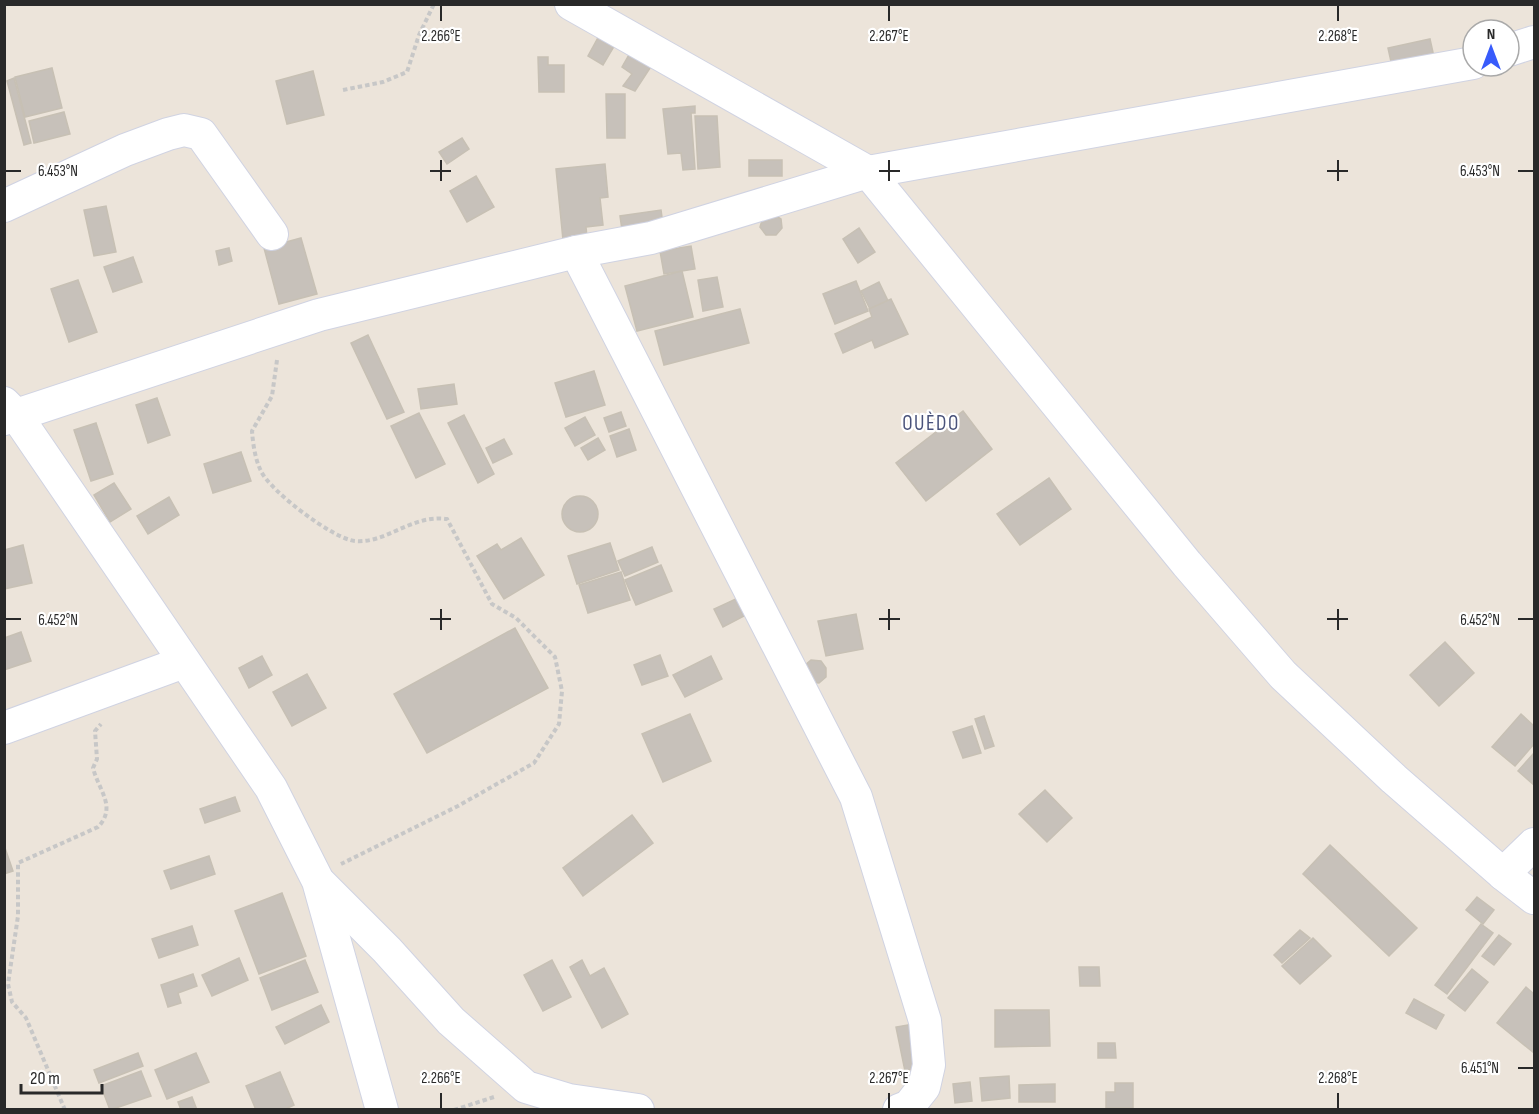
<svg xmlns="http://www.w3.org/2000/svg" width="1539" height="1114" viewBox="0 0 1539 1114" font-family="'Sofia Sans Condensed',sans-serif">
<style>
.building{fill:#c7c1ba;stroke:#c7c0b4;stroke-width:1.5}
.lines{fill:none;stroke-linecap:round;stroke-linejoin:round}
.street-casing{stroke:#d0d3e2;stroke-width:34}
.path{stroke:#c7c7c7;stroke-width:4;stroke-dasharray:4.5 3;stroke-linecap:butt}
.street{stroke:#fff;stroke-width:32}
.ticks{fill:none;stroke:#292929;stroke-width:2}
.labels{text-anchor:middle;stroke-width:4.5;stroke-linejoin:round;paint-order:stroke}
.quarter-label{font-size:21px;letter-spacing:1.5px;fill:#49527a;stroke:#fff}
.ticks-label{font-size:15px;text-anchor:middle;fill:#292929;stroke:#fff;stroke-width:4.5;stroke-linejoin:round;paint-order:stroke}
</style>
<rect width="100%" height="100%" fill="#ece4da"/>
<g class="building">
<polygon points="600,34 616,43 603,65 588,56"/>
<polygon points="1430,39 1434,57 1392,66 1388,48"/>
<polygon points="630,53 652,65 635,91 623,86 632,74 622,67"/>
<polygon points="538,57 548,57 548,65 564,65 564,92 539,92"/>
<polygon points="52,68 62,108 25,117 15,77"/>
<polygon points="313,71 324,115 287,124 276,81"/>
<polygon points="14,78 31,143 24,145 7,81"/>
<polygon points="606,94 625,94 625,138 607,138"/>
<polygon points="695,106 695,113 691,113 695,169 683,170 681,153 668,154 663,109"/>
<polygon points="64,112 70,134 34,143 29,121"/>
<polygon points="695,116 717,116 720,167 698,169"/>
<polygon points="462,138 469,149 447,164 439,152"/>
<rect x="749" y="160" width="33" height="16"/>
<polygon points="605,164 608,197 600,198 603,225 586,227 587,237 563,240 556,169"/>
<polygon points="476,176 494,207 467,222 450,191"/>
<polygon points="106,206 116,252 94,256 84,210"/>
<polygon points="661,210 664,231 623,237 620,216"/>
<polygon points="773,214 781,219 782,228 776,235 766,235 760,227 763,217"/>
<polygon points="859,228 875,252 858,263 843,239"/>
<polygon points="301,238 317,294 279,304 264,248"/>
<polygon points="691,246 695,269 664,274 660,251"/>
<polygon points="229,248 232,261 219,265 216,251"/>
<polygon points="133,257 142,282 113,292 104,267"/>
<polygon points="682,271 693,317 637,331 625,286"/>
<polygon points="717,277 723,307 703,311 698,280"/>
<polygon points="78,280 97,332 69,342 51,289"/>
<polygon points="856,281 868,311 835,324 823,294"/>
<polygon points="879,282 889,303 871,311 861,291"/>
<polygon points="891,299 908,334 875,348 872,340 843,353 835,334 872,317 869,309"/>
<polygon points="740,309 749,343 664,365 655,331"/>
<polygon points="368,335 404,412 387,419 351,343"/>
<polygon points="594,371 605,405 566,417 555,383"/>
<polygon points="454,384 457,404 421,409 418,389"/>
<polygon points="157,398 170,435 148,443 136,405"/>
<polygon points="963,411 992,449 926,501 896,463"/>
<polygon points="621,412 626,426 609,432 604,418"/>
<polygon points="419,413 445,464 416,478 391,426"/>
<polygon points="464,415 494,474 478,483 448,423"/>
<polygon points="585,417 595,435 575,446 565,428"/>
<polygon points="96,423 113,474 91,481 74,430"/>
<polygon points="629,429 636,450 617,457 610,436"/>
<polygon points="598,438 605,450 588,460 581,448"/>
<polygon points="504,439 512,454 493,463 486,448"/>
<polygon points="241,452 251,481 213,493 204,464"/>
<polygon points="1049,478 1071,509 1020,545 997,514"/>
<polygon points="114,483 131,509 110,522 94,495"/>
<circle cx="580" cy="514" r="18"/>
<polygon points="169,497 179,515 148,534 137,516"/>
<polygon points="521,538 544,575 504,599 477,556 497,544 501,550"/>
<polygon points="610,543 619,570 577,584 568,556"/>
<polygon points="23,545 32,583 4,589 4,550"/>
<polygon points="652,547 658,562 625,576 618,561"/>
<polygon points="661,565 672,591 636,605 625,580"/>
<polygon points="621,572 630,600 588,613 579,585"/>
<polygon points="738,598 746,615 723,627 714,609"/>
<polygon points="856,614 863,649 826,656 818,621"/>
<polygon points="515,628 548,688 427,753 394,694"/>
<polygon points="21,632 31,661 4,670 4,638"/>
<polygon points="1445,642 1474,673 1439,706 1410,675"/>
<polygon points="660,655 668,676 642,685 634,665"/>
<polygon points="262,656 272,675 249,688 239,668"/>
<polygon points="711,656 722,679 685,697 673,675"/>
<polygon points="811,660 821,661 826,668 826,677 819,683 809,682 804,666"/>
<polygon points="307,674 326,708 292,726 273,692"/>
<polygon points="690,714 711,761 663,782 642,734"/>
<polygon points="1521,714 1534,726 1534,744 1515,766 1492,747"/>
<polygon points="984,716 994,746 985,749 975,719"/>
<polygon points="972,726 981,753 963,758 953,732"/>
<polygon points="1534,753 1534,785 1518,771"/>
<polygon points="1045,790 1072,818 1047,842 1019,814"/>
<polygon points="235,797 240,811 205,823 200,809"/>
<polygon points="632,815 653,843 583,896 563,868"/>
<polygon points="4,845 13,871 4,874"/>
<polygon points="1330,845 1417,928 1389,956 1303,874"/>
<polygon points="209,856 215,874 171,889 164,871"/>
<polygon points="282,893 306,956 259,974 235,911"/>
<polygon points="1477,897 1494,910 1483,924 1466,910"/>
<polygon points="1481,924 1493,933 1447,994 1435,985"/>
<polygon points="192,926 198,945 159,958 152,939"/>
<polygon points="1300,930 1310,938 1282,963 1274,955"/>
<polygon points="1499,935 1511,944 1494,965 1482,956"/>
<polygon points="1313,938 1331,956 1300,984 1282,966"/>
<polygon points="239,958 248,980 212,996 202,975"/>
<polygon points="305,960 318,992 272,1010 260,978"/>
<polygon points="552,960 571,997 543,1011 524,975"/>
<polygon points="582,960 590,976 604,968 628,1014 602,1028 570,967"/>
<polygon points="1079,967 1099,967 1100,986 1080,986"/>
<polygon points="1472,969 1488,982 1465,1011 1448,998"/>
<polygon points="193,974 197,986 178,993 181,1003 168,1007 161,985"/>
<polygon points="1526,987 1534,994 1534,1053 1497,1023"/>
<polygon points="1414,999 1444,1015 1436,1029 1406,1013"/>
<polygon points="321,1005 329,1022 285,1044 276,1027"/>
<polygon points="995,1010 1049,1010 1050,1046 995,1047"/>
<polygon points="913,1024 922,1067 905,1071 896,1027"/>
<polygon points="1098,1043 1115,1043 1116,1058 1098,1058"/>
<polygon points="138,1053 143,1066 99,1083 94,1070"/>
<polygon points="196,1053 209,1082 167,1099 155,1070"/>
<polygon points="141,1071 151,1096 110,1110 101,1086"/>
<polygon points="280,1072 294,1105 283,1110 256,1110 246,1086"/>
<polygon points="1009,1076 1010,1098 982,1101 980,1078"/>
<polygon points="970,1082 972,1101 955,1103 953,1084"/>
<polygon points="1115,1083 1133,1083 1133,1108 1106,1108 1106,1092 1115,1092"/>
<polygon points="1055,1084 1055,1102 1019,1102 1019,1085"/>
<polygon points="192,1097 197,1110 181,1110 178,1102"/>
</g>
<g class="lines">
<defs>
<g id="street">
<polyline points="571,4 868,172 1187,564 1283,675 1394,779 1503,874 1534,898"/>
<polyline points="1509,50 1534,42"/>
<polyline points="4,206 125,150 168,134 184,130 201,134 272,234"/>
<polyline points="576,252 856,797 925,1021 929,1065 924,1087 909,1106 899,1110"/>
<polyline points="4,403 16,415 271,788 318,881 382,1110"/>
<polyline points="4,419 319,315 576,252 651,238 868,172 1473,63"/>
<polyline points="4,728 184,662"/>
<polyline points="1503,874 1534,844"/>
<polyline points="321,884 387,950 451,1021 526,1087 569,1100 638,1110"/>
</g>
</defs>
<use href="#street" class="street-casing"/>
<g class="path">
<polyline points="343,90 383,82 407,72 419,35 434,4"/>
<path d="M 277,360 L 272,396 L 252,431 C 253,444 255,459 261,471 C 270,491 333,539 355,541 C 386,544 412,514 447,519 L 492,604 L 516,618 L 555,657 L 562,691 L 559,724 L 534,763 L 458,806 L 341,864"/>
<path d="M 65,1110 L 26,1018 L 12,1002 L 8,984 L 18,916 L 18,863 L 98,827 C 117,807 99,791 93,768 L 97,759 L 95,731 L 101,724"/>
<polyline points="454,1110 494,1097"/>
</g>
<use href="#street" class="street"/>
</g>
<path class="ticks" d="M 441,6 L 441,21M 889,6 L 889,21M 1338,6 L 1338,21M 441,160 L 441,181M 889,160 L 889,181M 1338,160 L 1338,181M 6,171 L 21,171M 430,171 L 451,171M 879,171 L 900,171M 1327,171 L 1348,171M 1518,171 L 1533,171M 441,609 L 441,630M 889,609 L 889,630M 1338,609 L 1338,630M 6,619 L 21,619M 430,619 L 451,619M 879,619 L 900,619M 1327,619 L 1348,619M 1518,619 L 1533,619M 1518,1068 L 1533,1068M 441,1093 L 441,1108M 889,1093 L 889,1108M 1338,1093 L 1338,1108"/>
<g class="labels">
<g class="quarter-label">
<text x="931" y="430">OUÈDO</text>
</g>
</g>
<g class="ticks-label">
<text x="441" y="41">2.266°E</text>
<text x="889" y="41">2.267°E</text>
<text x="1338" y="41">2.268°E</text>
<text x="58" y="176">6.453°N</text>
<text x="1480" y="176">6.453°N</text>
<text x="58" y="625">6.452°N</text>
<text x="1480" y="625">6.452°N</text>
<text x="1480" y="1073">6.451°N</text>
<text x="441" y="1083">2.266°E</text>
<text x="889" y="1083">2.267°E</text>
<text x="1338" y="1083">2.268°E</text>
</g>
<rect width="1539" height="1114" fill="none" stroke="#292929" stroke-width="12"/>
<g transform="translate(1491 48)"><circle r="28" fill="#ffffff" stroke="#a9a9a9" stroke-width="1.5"/>
<path d="M0-4.5L10 22L0 15L-10 22Z" fill="#385bfb"/>
<text y="-9" font-size="16" font-weight="bold" text-anchor="middle" fill="#292929">N</text>
</g>
<path d="M21 1084v9h81v-9" fill="none" stroke="#292929" stroke-width="3"/>
<text x="30" y="1084" font-size="18" fill="#292929" stroke="#ffffff" stroke-width="4.5" paint-order="stroke">20 m</text>
</svg>
